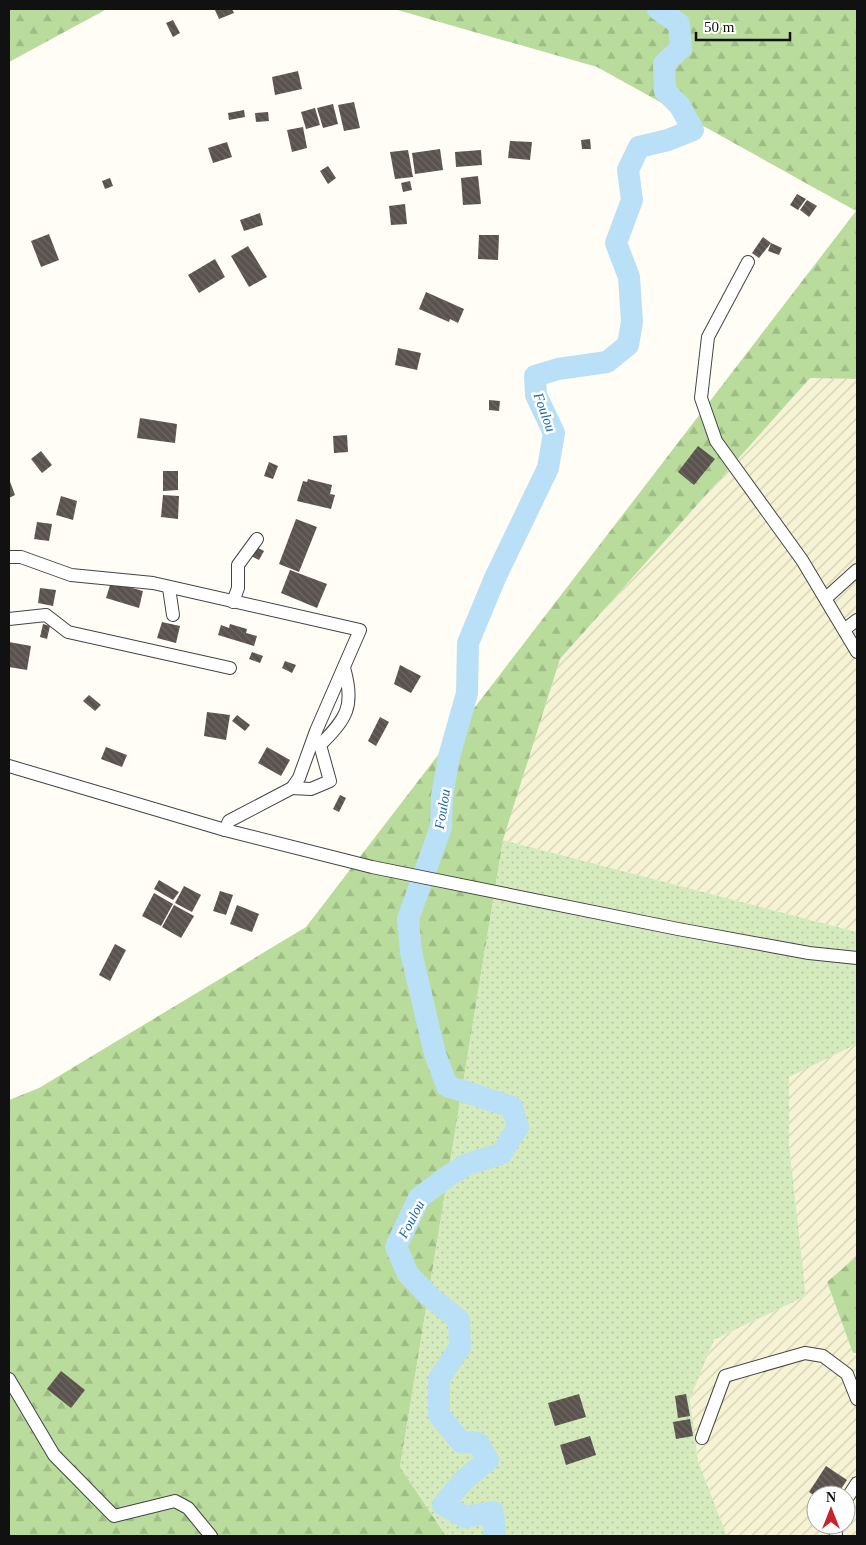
<svg xmlns="http://www.w3.org/2000/svg" width="866" height="1545" viewBox="0 0 866 1545" font-family="Georgia,serif">
<style>
.farmland{fill:url(#farmland-furrows);fill-rule:evenodd}
.grass{fill:url(#grass-dots)}
.forest{fill:url(#forest-firs)}
.lines{fill:none;stroke-linecap:round;stroke-linejoin:round}
.river{stroke:#b9e0f7;stroke-width:22}
.building{fill:url(#building-back-hatch)}
.minor-casing{stroke:#444;stroke-width:14}
.minor{stroke:#fff;stroke-width:12}
.labels{text-anchor:middle;stroke-width:5;stroke-linejoin:round;paint-order:stroke}
.water-label{font-size:14px;font-style:italic;fill:#1768a6;stroke:#fff}
</style>
<defs>
<pattern id="farmland-furrows" width="10" height="10" patternUnits="userSpaceOnUse" patternTransform="scale(1.25)"><rect width="10" height="10" fill="#f6f3d4"/><path d="M-1 1l2-2M0 10L10 0M9 11l2-2" fill="none" stroke="#d2cfb5"/></pattern>
<pattern id="grass-dots" width="8" height="8" patternUnits="userSpaceOnUse" patternTransform="scale(1.25)"><rect width="8" height="8" fill="#d5ebbd"/><path d="M2 2h.1M6 6h.1" fill="none" stroke="#b6c8a1" stroke-width="1.8" stroke-linecap="round"/></pattern>
<pattern id="forest-firs" width="22" height="20" patternUnits="userSpaceOnUse" patternTransform="scale(1.25)"><rect width="22" height="20" fill="#b9dc9c"/><path d="M5 1l3.5 6h-7zM16 11l3.5 6h-7z" fill="#9ebc85"/></pattern>
<pattern id="building-back-hatch" width="6" height="6" patternUnits="userSpaceOnUse" patternTransform="scale(1.25)"><rect width="6" height="6" fill="#5a524d"/><path d="M-1 5l2 2M0 0l6 6M5-1l2 2" fill="none" stroke="#6d6662"/></pattern>
</defs>
<rect width="100%" height="100%" fill="#fffdf5"/>
<g class="farmland">
<polygon points="810,378 857,379 857,932 503,840 560,659"/>
<path d="M 857,1044 L 857,1256 L 827,1282 L 853,1352 L 857,1353 L 857,1536 L 727,1536 L 698,1461 L 690,1399 L 714,1340 L 806,1296 L 789,1144 L 789,1076 ZM 816,1495 L 846,1495 L 846,1525 L 816,1525 Z"/>
</g>
<polygon class="grass" points="503,840 857,932 857,1044 789,1077 789,1144 806,1296 714,1340 690,1399 698,1461 727,1536 446,1536 400,1467"/>
<g class="forest">
<polygon points="9,9 107,9 9,62"/>
<polygon points="394,9 857,9 857,379 810,378 560,659 503,840 400,1467 446,1536 9,1536 9,1100 39,1088 306,927 856,211 597,67"/>
<polygon points="857,1256 857,1353 853,1353 827,1282"/>
</g>
<g class="lines">
<polyline class="river" points="495,1536 493,1512 465,1517 443,1505 464,1480 488,1460 478,1443 461,1442 439,1415 439,1379 460,1347 459,1320 428,1295 408,1274 396,1247 419,1198 448,1176 468,1164 501,1154 518,1127 512,1107 447,1086 435,1054 411,952 408,919 441,827 442,796 449,757 467,693 468,643 495,578 548,468 554,433 536,395 535,376 558,369 607,362 628,345 632,322 629,277 616,243 632,200 628,170 639,147 668,140 693,130 680,106 665,91 664,64 681,48 679,24 658,9"/>
</g>
<g class="building">
<polygon points="217,9 232,9 234,13 219,19 215,10"/>
<polygon points="173,20 180,33 173,37 166,23"/>
<polygon points="298,71 302,89 275,95 272,77"/>
<polygon points="354,102 360,128 344,131 338,105"/>
<polygon points="333,104 338,124 323,128 317,108"/>
<polygon points="315,108 320,125 306,129 301,112"/>
<polygon points="244,110 245,117 229,120 228,113"/>
<polygon points="268,112 269,121 256,122 255,113"/>
<polygon points="303,127 307,148 292,152 287,130"/>
<polygon points="590,139 591,149 582,149 581,140"/>
<polygon points="510,141 532,142 530,160 508,158"/>
<polygon points="227,142 232,157 213,163 208,148"/>
<polygon points="440,149 443,170 415,174 412,153"/>
<polygon points="408,150 413,177 395,179 390,152"/>
<polygon points="481,150 482,165 456,167 455,152"/>
<polygon points="328,166 336,178 328,184 320,171"/>
<polygon points="478,176 481,204 463,205 461,178"/>
<polygon points="110,178 113,186 105,189 102,181"/>
<polygon points="410,181 412,190 403,192 401,183"/>
<polygon points="797,194 806,199 798,210 790,205"/>
<polygon points="807,200 817,206 809,217 800,210"/>
<polygon points="405,204 407,224 391,225 389,206"/>
<polygon points="260,213 263,225 244,231 240,220"/>
<polygon points="49,234 59,260 41,267 31,241"/>
<polygon points="479,235 499,235 498,260 478,259"/>
<polygon points="763,237 771,243 759,258 752,253"/>
<polygon points="771,243 782,248 779,255 768,251"/>
<polygon points="248,246 267,277 249,287 231,256"/>
<polygon points="215,259 225,277 199,293 188,275"/>
<polygon points="426,292 464,309 458,323 450,319 449,322 419,309"/>
<polygon points="398,348 421,353 417,370 395,365"/>
<polygon points="489,400 500,401 499,411 489,410"/>
<polygon points="140,418 177,424 175,443 137,438"/>
<polygon points="347,435 348,452 334,453 333,436"/>
<polygon points="698,446 715,459 694,485 678,472"/>
<polygon points="41,451 52,465 42,473 31,459"/>
<polygon points="269,462 278,466 273,479 264,476"/>
<polygon points="163,471 178,471 178,490 163,491"/>
<polygon points="9,479 15,495 9,498"/>
<polygon points="308,479 332,485 330,494 335,495 331,509 297,501 303,481 307,482"/>
<polygon points="163,495 179,496 178,519 161,517"/>
<polygon points="61,496 77,501 73,520 56,515"/>
<polygon points="296,519 317,527 299,572 279,564"/>
<polygon points="37,522 52,524 49,541 34,539"/>
<polygon points="254,546 264,551 259,560 249,555"/>
<polygon points="290,570 327,584 317,608 281,593"/>
<polygon points="111,582 143,591 139,608 106,598"/>
<polygon points="40,588 56,590 53,606 38,603"/>
<polygon points="162,622 180,626 176,643 157,638"/>
<polygon points="43,624 50,626 47,639 40,637"/>
<polygon points="230,624 247,629 246,633 257,636 254,646 218,635 221,625 229,628"/>
<polygon points="9,642 31,646 27,670 9,667"/>
<polygon points="252,652 263,656 260,663 249,659"/>
<polygon points="285,661 296,665 292,673 282,668"/>
<polygon points="400,665 421,676 411,693 394,684"/>
<polygon points="89,695 101,705 95,711 83,701"/>
<polygon points="207,712 230,715 226,740 204,736"/>
<polygon points="237,715 250,725 245,731 232,721"/>
<polygon points="380,717 389,722 376,746 368,741"/>
<polygon points="106,747 127,755 122,767 101,759"/>
<polygon points="267,747 290,760 281,776 258,763"/>
<polygon points="340,795 346,798 339,812 333,809"/>
<polygon points="159,880 179,892 173,900 154,889"/>
<polygon points="184,886 201,895 192,912 175,903"/>
<polygon points="220,891 233,895 226,915 213,911"/>
<polygon points="154,893 173,904 161,926 142,916"/>
<polygon points="174,905 194,916 181,938 162,927"/>
<polygon points="237,905 259,914 252,932 230,924"/>
<polygon points="115,944 126,950 110,981 99,975"/>
<polygon points="61,1371 85,1390 71,1408 47,1389"/>
<polygon points="579,1394 586,1417 555,1426 548,1403"/>
<polygon points="686,1394 690,1416 678,1418 675,1396"/>
<polygon points="690,1419 693,1436 676,1439 673,1422"/>
<polygon points="590,1436 596,1455 566,1465 560,1445"/>
<polygon points="826,1466 847,1480 837,1495 816,1495 816,1497 809,1492"/>
</g>
<g class="lines">
<defs>
<g id="minor">
<polyline points="748,262 708,337 701,398 716,441 802,560 857,652"/>
<polyline points="9,557 21,557 71,575 153,583 360,630 316,731 299,778 292,788 229,821 225,830"/>
<polyline points="169,588 173,615"/>
<polyline points="826,598 857,570"/>
<polyline points="233,602 238,588 238,565 257,539"/>
<polyline points="9,619 46,615 68,632 230,668"/>
<polyline points="845,629 857,620"/>
<polyline points="9,766 225,830 372,867 678,929 809,953 857,958"/>
<path d="M 292,788 L 311,789 L 330,781 L 320,745 C 347,718 355,706 344,668"/>
<polyline points="9,1379 54,1455 114,1516 175,1501 188,1508 211,1536"/>
<polyline points="702,1438 725,1376 805,1353 823,1356 847,1374 857,1399"/>
<polyline points="846,1500 857,1483"/>
<polyline points="835,1525 836,1536"/>
</g>
</defs>
<use href="#minor" class="minor-casing"/>
<use href="#minor" class="minor"/>
</g>
<g class="labels">
<g class="water-label">
<text transform="translate(545 412) rotate(70)" y="5">Foulou</text>
<text transform="translate(442 809) rotate(-81)" y="5">Foulou</text>
<text transform="translate(411 1219) rotate(-62)" y="5">Foulou</text>
</g>
</g>
<rect width="866" height="1545" fill="none" stroke="#111111" stroke-width="20"/>
<g transform="translate(831 1510)"><circle r="24" fill="#ffffff" stroke="#a0a0a0"/>
<path d="M0-4L9 19L0 12L-9 19Z" fill="#c4262e"/>
<text y="-8" font-size="14" font-weight="bold" text-anchor="middle" fill="#111111">N</text>
</g>
<path d="M696 32v8h94v-8" fill="none" stroke="#111111" stroke-width="2.5"/>
<text x="704" y="32" font-size="15" fill="#111111" stroke="#ffffff" stroke-width="4" paint-order="stroke">50 m</text>
</svg>
